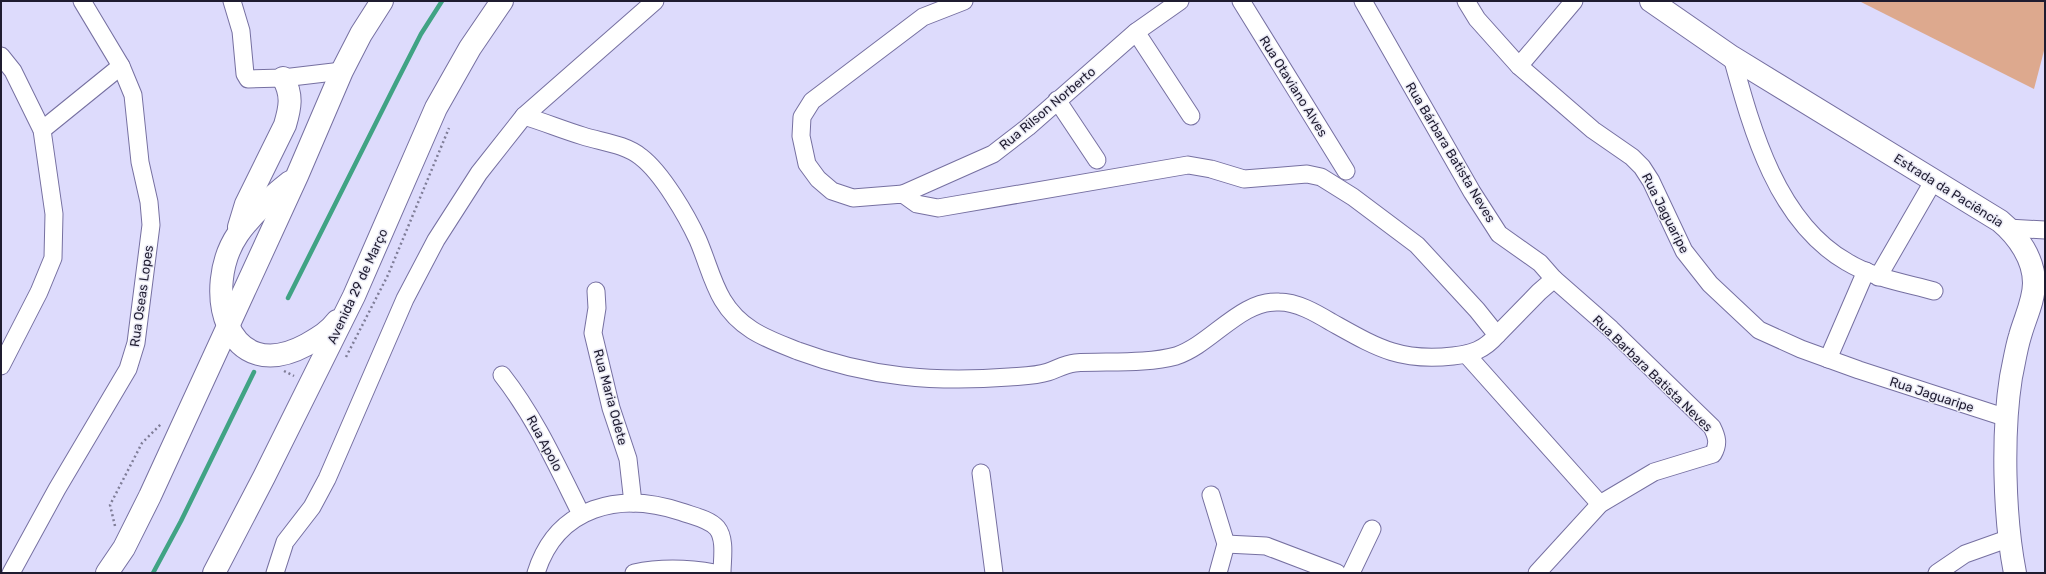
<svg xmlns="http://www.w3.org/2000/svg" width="2046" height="574" viewBox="0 0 2046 574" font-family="Rubik,sans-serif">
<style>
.green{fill:#dda98e}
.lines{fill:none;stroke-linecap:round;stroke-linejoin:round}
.stream{stroke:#40a384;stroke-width:4.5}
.minor-casing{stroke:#7670a1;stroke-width:19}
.major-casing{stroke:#7670a1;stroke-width:24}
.path{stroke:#7f7d97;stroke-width:2.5;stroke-dasharray:2 3;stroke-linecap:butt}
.minor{stroke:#fff;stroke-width:17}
.major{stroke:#fff;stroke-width:22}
.labels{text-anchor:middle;stroke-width:3;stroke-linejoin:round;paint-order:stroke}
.street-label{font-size:13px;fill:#1f1c30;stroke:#ebebf6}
</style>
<rect width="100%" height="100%" fill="#dddbfc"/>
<polygon class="green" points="1859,1 2045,1 2045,47 2034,89"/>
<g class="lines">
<g class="stream">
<polyline points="288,298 396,83 421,34 442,1"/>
<polyline points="153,573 181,521 254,372"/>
</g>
<defs>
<g id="minor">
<polyline points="232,1 241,31 245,74 248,79 283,78 342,71"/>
<polyline points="1241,1 1346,171"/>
<polyline points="1363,1 1472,192 1499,234 1540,263 1554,279 1539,292 1497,335"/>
<polyline points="1466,1 1477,19 1519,66 1593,130 1632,157 1642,167 1651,181 1684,251 1710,284 1759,330 1801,349 1859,370 2007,418"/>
<polyline points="1136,32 1191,116"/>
<polyline points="1,56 13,71 42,130 54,214 53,258 39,292 1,366"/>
<path d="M 1732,57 C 1752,130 1777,222 1847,262 C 1873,278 1905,283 1934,291"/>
<polyline points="1519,66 1574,1"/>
<polyline points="1057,100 1097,160"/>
<polyline points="524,116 655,1"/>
<polyline points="42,130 121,66"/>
<polyline points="903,194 993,154 1028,127 1136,32 1180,1"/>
<polyline points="2008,228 2045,230"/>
<polyline points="1878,277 1934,180"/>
<polyline points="596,291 597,308 593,333 611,408 628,459 633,503"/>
<polyline points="1466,354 1600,504"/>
<polyline points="1828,359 1866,271"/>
<path d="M 502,375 C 535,417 557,466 581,514"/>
<polyline points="981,473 994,573"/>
<polyline points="1211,495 1226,544 1218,573"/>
<polyline points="1226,544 1266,546 1337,573"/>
<polyline points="11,573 57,489 128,369 136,343 151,225 149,202 140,162 133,95 121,66 82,1"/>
<path d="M 275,573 L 285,542 L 312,507 L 327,479 L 405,299 L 436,240 L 479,173 L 524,116 C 544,122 563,130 583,136 C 602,142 625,144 641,157 C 662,173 687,216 698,240 C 713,275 716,307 752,330 C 766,339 783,345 798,351 C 868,377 935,383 1009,377 C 1021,376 1036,376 1048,372 C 1057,369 1065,364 1075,363 C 1105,361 1147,364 1176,356 C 1212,344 1240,300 1279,302 C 1297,302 1316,313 1331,322 C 1376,347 1399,362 1453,356 C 1472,354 1484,350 1497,335 L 1477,310 L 1417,245 L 1353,197 L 1321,177 L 1307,174 L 1244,179 L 1211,169 L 1188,165 L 938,208 L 917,204 L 903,194 L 853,198 L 832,191 L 818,179 L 807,164 L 801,136 L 802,117 L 812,101 L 923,17 L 964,1"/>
<path d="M 536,573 C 557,506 620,491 682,512 C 693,516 709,519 717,528 C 726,539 722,560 722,573"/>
<path d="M 634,573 C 662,567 687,568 715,573"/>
<polyline points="1351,573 1372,529"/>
<path d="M 1537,573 L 1600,504 L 1654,472 L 1713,454 C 1719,444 1717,437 1712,427 L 1611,329 L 1554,279"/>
<polyline points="1937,573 1965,554 2010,538"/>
</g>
<g id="major">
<path d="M 1651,1 L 1732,57 L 2000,221 C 2018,236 2034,259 2034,283 C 2034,301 2025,318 2020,336 C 2016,349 2014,363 2011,377 C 2002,434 2004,517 2015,573"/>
<path d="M 290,182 C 271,197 252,214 238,234 C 201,288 226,388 306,345 C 318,338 329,332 337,321"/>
<path d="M 239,227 L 246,204 L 285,125 C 290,108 293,95 283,78"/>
<polyline points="107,573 124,548 150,496 297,176 342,71 361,34 382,1"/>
<polyline points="214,573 264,477 354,296 436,108 470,48 502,1"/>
</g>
</defs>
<use href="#minor" class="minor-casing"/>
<use href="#major" class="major-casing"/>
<g class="path">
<polyline points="346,357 388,275 449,128"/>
<polyline points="284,371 294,376"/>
<polyline points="115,526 110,505 142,443 162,423"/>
</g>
<use href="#minor" class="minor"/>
<use href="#major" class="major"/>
</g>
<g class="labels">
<g class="street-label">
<text transform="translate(1294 86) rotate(58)" y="5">Rua Otaviano Alves</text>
<text transform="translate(1047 108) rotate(-40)" y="5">Rua Rilson Norberto</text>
<text transform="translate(1451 152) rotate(59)" y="5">Rua Bárbara Batista Neves</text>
<text transform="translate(1949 190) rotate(32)" y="5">Estrada da Paciência</text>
<text transform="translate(1666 213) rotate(63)" y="5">Rua Jaguaripe</text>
<text transform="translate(357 286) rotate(-65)" y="5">Avenida 29 de Março</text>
<text transform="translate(141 296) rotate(-82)" y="5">Rua Oseas Lopes</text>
<text transform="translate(1653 373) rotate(44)" y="5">Rua Barbara Batista Neves</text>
<text transform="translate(1932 394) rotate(18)" y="5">Rua Jaguaripe</text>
<text transform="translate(611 397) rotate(75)" y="5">Rua Maria Odete</text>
<text transform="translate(545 443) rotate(62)" y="5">Rua Apolo</text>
</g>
</g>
<rect width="2046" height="574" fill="none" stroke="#1f1c30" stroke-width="4"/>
</svg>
